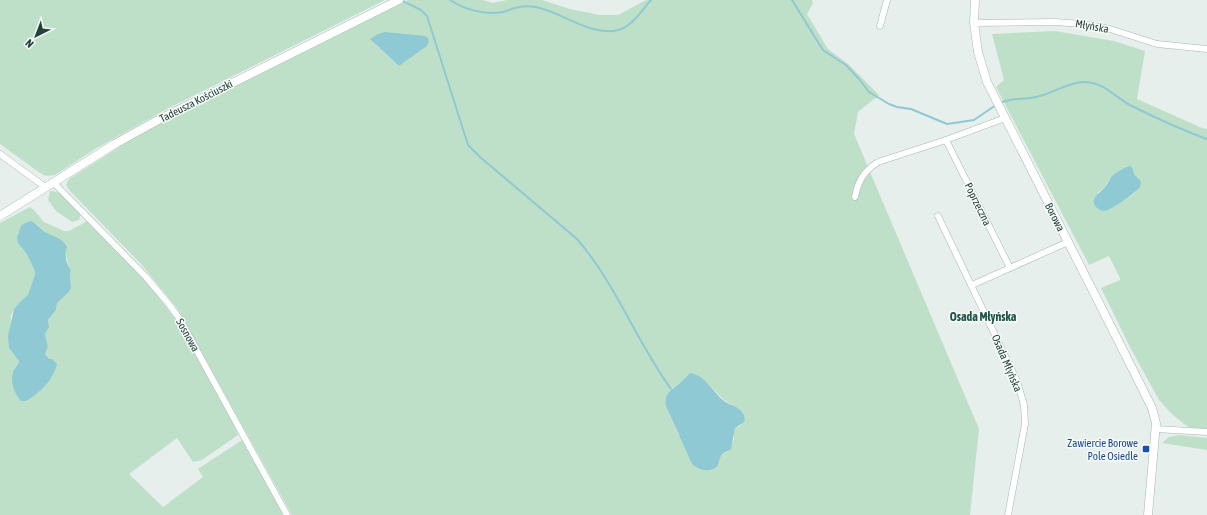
<svg xmlns="http://www.w3.org/2000/svg" width="1207" height="515" viewBox="0 0 1207 515" font-family="'Asap Condensed',sans-serif">
<style>
.green{fill:#bfe0c8;fill-rule:evenodd}
.water{fill:#8ec9d4}
.lines{fill:none;stroke-linecap:round;stroke-linejoin:round}
.stream{stroke:#8ec9d4;stroke-width:2}
.minor-casing{stroke:#a8b8b2;stroke-width:7}
.tertiary-casing{stroke:#a8b8b2;stroke-width:9}
.minor{stroke:#fff;stroke-width:6}
.tertiary{stroke:#fff;stroke-width:8}
.transit-dot{fill:#1a4fb4;stroke:#f7fbf9;stroke-width:1.5}
.labels{text-anchor:middle;stroke-width:3;stroke-linejoin:round;paint-order:stroke}
.street-label{font-size:11px;fill:#24423a;stroke:#f7fbf9}
.transit-label{font-size:11px;fill:#164399;stroke:#f7fbf9;text-anchor:end}
.neighbourhood-label{font-size:12px;font-weight:bold;fill:#1f5548;stroke:#f7fbf9}
</style>
<rect width="100%" height="100%" fill="#e6efeb"/>
<g class="green">
<polygon points="0,0 385,0 167,109 95,149 55,175 46,176 40,173 0,144"/>
<path d="M 408,0 L 483,0 L 492,3 L 507,0 L 542,0 L 570,9 L 600,15 L 618,15 L 646,0 L 812,0 L 813,3 L 807,14 L 828,49 L 848,64 L 879,95 L 858,112 L 854,134 L 979,429 L 970,515 L 292,515 L 177,308 L 141,264 L 69,190 L 66,185 L 69,179 L 140,134 ZM 429,42 L 427,46 L 399,66 L 376,45 ZM 683,380 L 705,381 L 724,400 L 743,412 L 745,417 L 740,426 L 735,428 L 734,432 L 734,439 L 728,452 C 722,454 719,457 718,464 L 678,434 L 665,401 L 671,389 Z"/>
<path d="M 1055,31 L 1114,41 L 1145,51 L 1137,99 L 1202,128 L 1207,129 L 1207,430 L 1194,429 L 1187,426 L 1174,416 L 1159,400 L 1131,349 L 1101,288 L 1120,280 L 1120,278 L 1109,256 L 1089,265 L 996,87 L 1004,80 L 992,34 ZM 1122,169 L 1134,174 L 1141,181 C 1139,192 1131,196 1122,201 L 1097,193 L 1104,188 L 1111,177 Z"/>
<path d="M 50,191 C 62,190 73,206 81,214 L 79,220 L 72,222 L 56,211 L 48,200 Z"/>
<path d="M 30,207 L 34,210 L 44,222 L 64,231 L 69,231 L 87,221 C 118,252 150,283 175,319 L 233,422 L 238,435 L 202,460 L 193,462 L 177,438 L 129,474 L 163,507 L 203,477 L 198,469 L 242,440 L 284,515 L 0,515 L 0,223 ZM 37,224 L 65,251 L 69,267 L 71,270 L 70,273 L 71,288 L 68,293 L 57,303 L 56,310 L 48,320 L 49,327 L 45,334 L 48,347 L 45,354 L 48,358 L 51,360 L 14,369 L 18,365 L 19,361 L 9,348 L 11,315 L 14,309 L 19,303 L 28,296 L 35,274 L 34,269 L 26,253 L 18,243 Z"/>
<polygon points="1179,435 1207,438 1207,450 1162,443 1169,437"/>
</g>
<g class="water">
<polygon points="385,32 425,36 428,38 429,42 427,46 399,66 370,39 378,34"/>
<path d="M 1130,166 L 1133,169 L 1134,174 L 1141,181 C 1141,182 1140,187 1140,187 C 1137,192 1110,211 1104,211 C 1101,211 1098,209 1096,207 C 1089,199 1100,193 1105,187 C 1108,184 1109,180 1111,177 C 1116,172 1123,168 1130,166 Z"/>
<path d="M 31,221 C 37,224 40,228 45,232 C 53,237 62,237 67,247 C 64,254 66,264 71,270 L 70,273 L 71,288 L 68,293 L 57,303 L 56,310 L 48,320 L 49,327 L 45,334 L 48,347 L 45,354 L 49,359 L 52,359 L 57,364 C 53,380 40,393 26,401 L 21,401 C 14,393 9,380 14,370 C 16,366 18,366 19,361 L 9,348 L 8,336 L 14,309 L 19,303 L 28,295 L 35,274 L 34,269 L 26,253 L 18,243 L 17,238 L 21,226 L 25,223 Z"/>
<path d="M 690,373 C 705,375 713,392 724,401 C 730,405 739,407 743,413 C 745,416 745,419 744,422 L 735,428 L 731,449 C 728,452 723,452 721,456 C 719,459 719,462 718,465 C 711,474 699,470 692,464 L 666,406 C 663,392 675,388 683,380 C 686,378 688,375 690,373 Z"/>
</g>
<g class="lines">
<g class="stream">
<path d="M 401,0 L 421,10 L 427,16 L 468,145 L 480,157 L 577,239 C 616,284 636,341 671,389"/>
<path d="M 450,0 C 465,10 485,15 503,12 C 507,11 511,9 515,8 C 521,6 530,6 536,7 C 562,12 591,37 618,30 C 632,27 642,10 651,0"/>
<polyline points="792,0 823,50 846,65 860,80 869,92 889,104 897,107 911,109 947,124 974,120 996,105"/>
<path d="M 1000,103 C 1011,97 1024,100 1036,97 C 1052,94 1066,83 1083,82 C 1104,81 1116,99 1134,107 C 1158,119 1182,130 1207,139"/>
</g>
<defs>
<g id="minor">
<polyline points="974,23 1055,22 1082,24 1110,29 1157,44 1207,49"/>
<polyline points="880,26 887,0"/>
<polyline points="946,140 1010,268 1068,242"/>
<polyline points="0,154 45,187"/>
<polyline points="53,182 146,277 168,303 179,318 287,515"/>
<path d="M 855,197 C 858,181 864,171 878,162 L 946,140 L 1005,118"/>
<polyline points="938,216 1017,381 1024,405 1025,424 1008,515"/>
<polyline points="972,285 1010,268"/>
<polyline points="1156,429 1207,432"/>
</g>
<g id="tertiary">
<polyline points="975,0 974,23 978,52 987,82 1132,368 1152,408 1156,423 1148,515"/>
<polyline points="0,216 113,145 160,119 399,0"/>
</g>
</defs>
<use href="#minor" class="minor-casing"/>
<use href="#tertiary" class="tertiary-casing"/>
<use href="#minor" class="minor"/>
<use href="#tertiary" class="tertiary"/>
</g>
<rect class="transit-dot" x="1142" y="445" width="8" height="8" rx="2"/>
<g class="labels">
<g class="street-label">
<text transform="translate(1092 26) rotate(10)" y="4">Młyńska</text>
<text transform="translate(196 101) rotate(-27)" y="4">Tadeusza Kościuszki</text>
<text transform="translate(978 204) rotate(64)" y="4">Poprzeczna</text>
<text transform="translate(1055 217) rotate(63)" y="4">Borowa</text>
<text transform="translate(188 335) rotate(61)" y="4">Sosnowa</text>
<text transform="translate(1007 363) rotate(67)" y="4">Osada Młyńska</text>
</g>
<g class="transit-label">
<text x="1138" y="447">Zawiercie Borowe<tspan x="1138" dy="13">Pole Osiedle</tspan></text>
</g>
<g class="neighbourhood-label">
<text x="983" y="321">Osada Młyńska</text>
</g>
</g>
<g transform="translate(36 36) rotate(222)" stroke="#f7fbf9" stroke-width="3" paint-order="stroke">
<path d="M0-3L7 15L0 10L-7 15Z" fill="#24423a"/>
<text y="-6" font-size="11" font-weight="bold" text-anchor="middle" fill="#24423a">N</text>
</g>
</svg>
